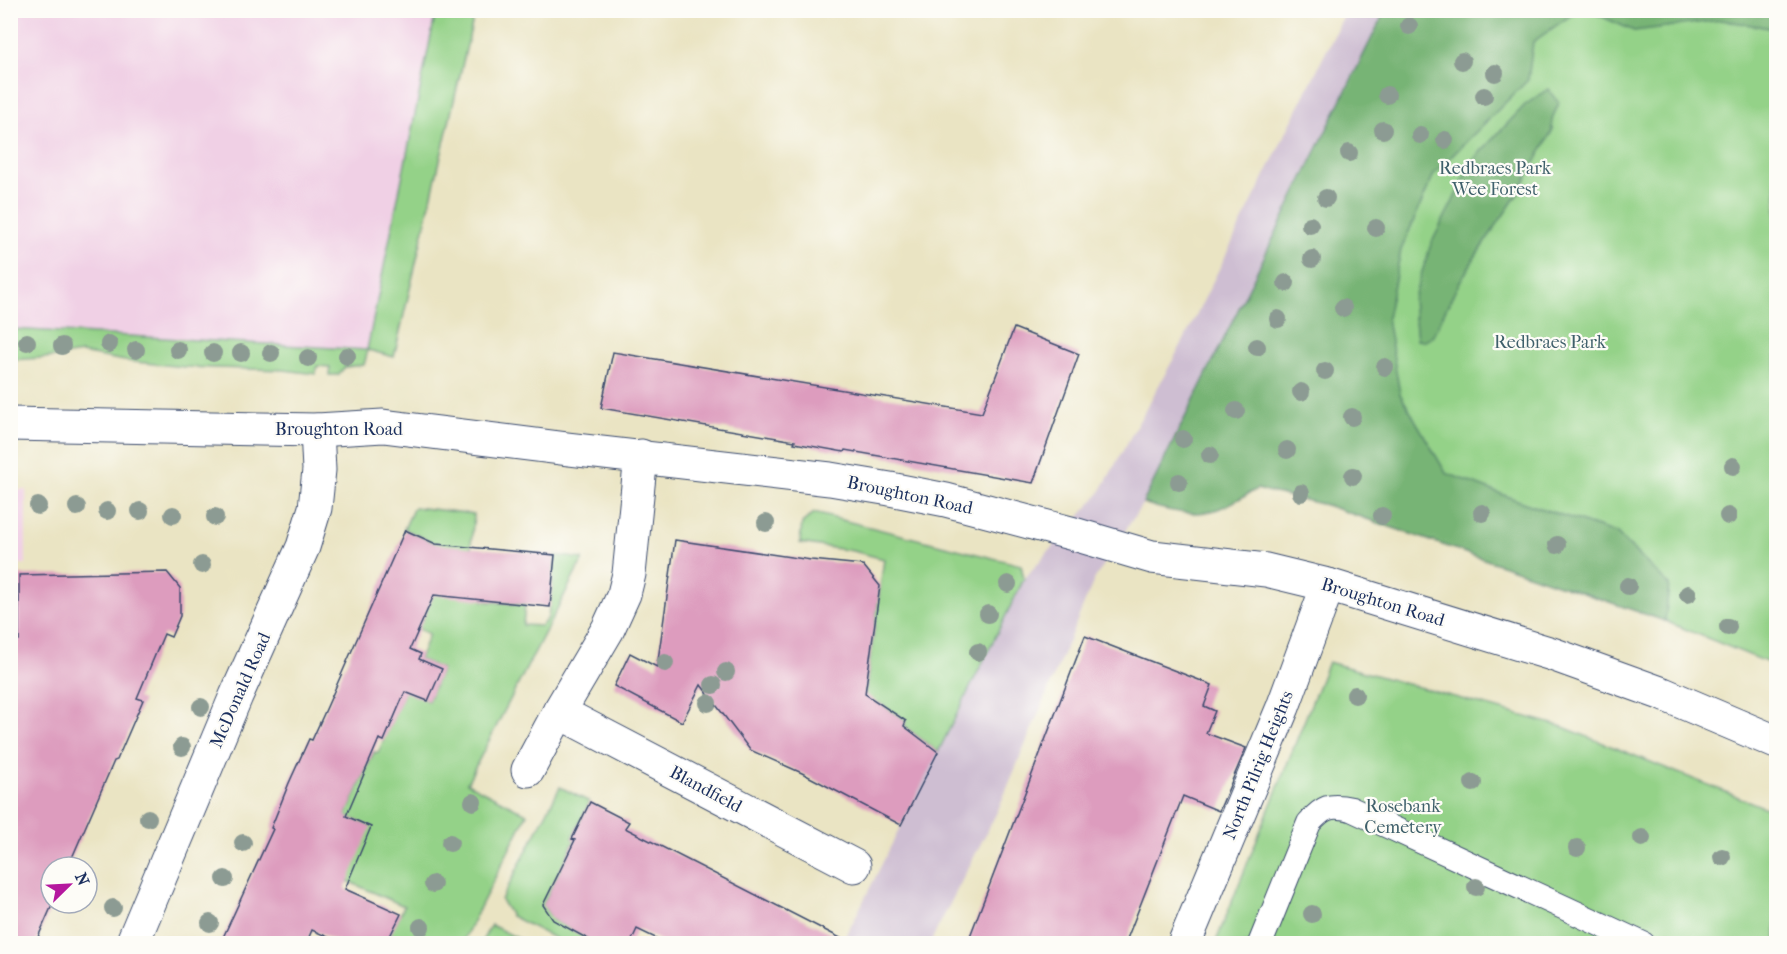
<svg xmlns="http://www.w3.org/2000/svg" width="1787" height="954" viewBox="0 0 1787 954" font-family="'IM FELL French Canon',serif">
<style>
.built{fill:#f0d0e5}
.industrial{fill:#cebed2}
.green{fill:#94d288;stroke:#588073;stroke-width:1.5}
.forest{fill:#77b474;stroke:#497269;stroke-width:1.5}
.building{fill:#dd9cbe}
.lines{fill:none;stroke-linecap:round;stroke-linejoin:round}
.service-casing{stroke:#3a4a6d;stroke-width:26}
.minor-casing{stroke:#3a4a6d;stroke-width:35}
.tertiary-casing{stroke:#3a4a6d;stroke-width:35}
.secondary-casing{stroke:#3a4a6d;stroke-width:35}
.service{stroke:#fff;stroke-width:24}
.minor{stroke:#fff;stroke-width:33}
.tertiary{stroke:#fff;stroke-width:33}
.secondary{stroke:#fff;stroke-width:33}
.tree{fill:#8c9b93}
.labels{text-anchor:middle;stroke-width:4.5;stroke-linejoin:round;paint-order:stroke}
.park-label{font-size:18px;fill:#3f606b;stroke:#fdfcf7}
.street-label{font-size:18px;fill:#1b2f5e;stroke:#fdfcf7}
</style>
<rect width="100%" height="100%" fill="#fdfcf7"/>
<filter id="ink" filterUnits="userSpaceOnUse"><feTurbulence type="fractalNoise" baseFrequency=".0167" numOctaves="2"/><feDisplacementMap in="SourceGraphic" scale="12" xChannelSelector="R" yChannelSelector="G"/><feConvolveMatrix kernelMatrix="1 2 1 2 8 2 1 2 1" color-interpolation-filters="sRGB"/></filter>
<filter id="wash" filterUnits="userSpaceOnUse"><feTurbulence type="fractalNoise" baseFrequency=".008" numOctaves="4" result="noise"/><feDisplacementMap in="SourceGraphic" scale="24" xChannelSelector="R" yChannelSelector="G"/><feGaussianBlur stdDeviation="1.35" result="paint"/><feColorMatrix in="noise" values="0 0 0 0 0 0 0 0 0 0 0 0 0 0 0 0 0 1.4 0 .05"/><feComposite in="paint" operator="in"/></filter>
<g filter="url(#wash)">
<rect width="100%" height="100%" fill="#eae4c3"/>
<g class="built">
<polygon points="10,11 436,11 367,350 11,329"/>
<polygon points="11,490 26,490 26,564 19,564 19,640 11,682"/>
</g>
<polygon class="industrial" points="1346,11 1385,11 1143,503 1094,580 998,810 930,943 842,944 1024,579 1099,494 1185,338"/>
<g class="green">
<polygon points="436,11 475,11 394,357 368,350 364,365 345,367 338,375 329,375 330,367 317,366 316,374 284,370 185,367 125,361 81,353 56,357 11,360 11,329 367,350"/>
<polygon points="1458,11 1776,11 1776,666 1665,621 1326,505 1257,489 1238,499"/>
<polygon points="414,507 474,514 468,576 485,578 483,601 525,605 523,625 541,626 548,618 555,555 583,559 467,783 527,814 462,943 386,943 404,906 323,870 370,827 346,816 374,752 378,753 405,691 428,701 442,669 419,659 429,634 418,629 453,552 404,529"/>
<polygon points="814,513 1021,565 1024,579 938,752 904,726 906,721 879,703 864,701 884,559 853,551 800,543 802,523"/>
<polygon points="1328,662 1563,727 1776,812 1776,943 1215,944"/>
<polygon points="560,787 590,802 572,838 575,840 543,905 553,920 597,943 564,943 511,916 501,900"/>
<polygon points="491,925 527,943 481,943"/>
</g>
<g class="forest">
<path d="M 1385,11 L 1577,11 L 1533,42 L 1528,80 L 1434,174 L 1401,250 L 1387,318 L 1400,394 L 1446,473 L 1525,503 L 1616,533 L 1669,585 L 1665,621 L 1326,505 L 1257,489 C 1244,496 1232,504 1218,509 C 1194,518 1166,511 1143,503 Z"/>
<polygon points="1589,11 1776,11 1776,29 1721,20 1634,31"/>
<polygon points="1548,89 1559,103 1552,119 1552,131 1519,192 1475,257 1457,287 1432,337 1425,341 1417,340 1413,300 1431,244 1453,201 1471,162 1525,105"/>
</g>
<g id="blocks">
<g class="building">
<polygon points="1014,328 1079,354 1033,483 845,450 844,452 794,443 795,441 601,408 613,352 982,413"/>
<polygon points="405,530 436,544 555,555 550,607 434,595 410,649 421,654 419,659 442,669 428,701 405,692 384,741 379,739 346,816 371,827 345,889 401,914 386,944 344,944 312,930 306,944 220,944 273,829 271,828 289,783 309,739 312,740 327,707"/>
<polygon points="675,540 811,560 863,565 880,586 865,694 906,721 904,726 938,752 901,825 802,773 750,750 701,685 682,722 614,686 630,653 657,667"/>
<polygon points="167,572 180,588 180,616 171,637 164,634 137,698 143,700 117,760 114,761 68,867 51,867 51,903 53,903 35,944 10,944 10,640 19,640 19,575"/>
<polygon points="1085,636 1212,685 1204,706 1215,711 1206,733 1246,748 1219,811 1183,796 1125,944 967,944"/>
<polygon points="590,802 629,822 625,828 852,944 668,944 637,929 630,944 597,944 553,920 543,905 575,840 572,839"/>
</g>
</g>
</g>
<g filter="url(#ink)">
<use href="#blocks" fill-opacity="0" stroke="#3a4a6d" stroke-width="1.5"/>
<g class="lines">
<defs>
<path id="service" d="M 1260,944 L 1309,823 C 1323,807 1330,804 1351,809 L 1643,944"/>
<g id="minor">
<polyline points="559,712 854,866"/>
<polyline points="528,770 559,712 608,629 624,594 629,574 641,456"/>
<polyline points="1184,944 1283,707 1328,585"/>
</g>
<polyline id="tertiary" points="132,944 236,696 303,547 315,508 319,470 317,430"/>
<polyline id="secondary" points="10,424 317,430 383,426 568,449 830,479 890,489 946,500 1074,534 1152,557 1266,570 1328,585 1552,654 1663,694 1776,742"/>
</defs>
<use href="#service" class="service-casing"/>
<use href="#minor" class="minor-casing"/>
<use href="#tertiary" class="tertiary-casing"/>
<use href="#secondary" class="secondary-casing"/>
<use href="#service" class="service"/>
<use href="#minor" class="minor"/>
<use href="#tertiary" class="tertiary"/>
<use href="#secondary" class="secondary"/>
</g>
<g class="tree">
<circle cx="1409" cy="26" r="9"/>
<circle cx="1462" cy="61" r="9"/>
<circle cx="1495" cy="73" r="9"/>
<circle cx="1387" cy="95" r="9"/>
<circle cx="1484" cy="96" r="9"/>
<circle cx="1383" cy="130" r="9"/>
<circle cx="1420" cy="135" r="9"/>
<circle cx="1445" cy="140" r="9"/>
<circle cx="1349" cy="153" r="9"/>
<circle cx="1326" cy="198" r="9"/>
<circle cx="1310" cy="225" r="9"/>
<circle cx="1376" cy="228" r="9"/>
<circle cx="1312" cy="259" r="9"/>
<circle cx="1286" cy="283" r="9"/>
<circle cx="1343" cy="308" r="9"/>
<circle cx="1278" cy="319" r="9"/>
<circle cx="27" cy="342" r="9"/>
<circle cx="109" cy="344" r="9"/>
<circle cx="62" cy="346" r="9"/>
<circle cx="1257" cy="347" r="9"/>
<circle cx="136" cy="350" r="9"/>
<circle cx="178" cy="350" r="9"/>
<circle cx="213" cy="353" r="9"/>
<circle cx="241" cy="353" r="9"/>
<circle cx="271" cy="353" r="9"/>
<circle cx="347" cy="356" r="9"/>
<circle cx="308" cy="358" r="9"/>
<circle cx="1385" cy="367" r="9"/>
<circle cx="1325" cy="371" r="9"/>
<circle cx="1301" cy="392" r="9"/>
<circle cx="1236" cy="411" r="9"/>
<circle cx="1352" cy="417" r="9"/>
<circle cx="1183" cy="439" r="9"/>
<circle cx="1287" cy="450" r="9"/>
<circle cx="1210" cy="455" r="9"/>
<circle cx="1733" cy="466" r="9"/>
<circle cx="1353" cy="476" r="9"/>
<circle cx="1179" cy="482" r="9"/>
<circle cx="1301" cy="493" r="9"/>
<circle cx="38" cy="506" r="9"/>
<circle cx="77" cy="507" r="9"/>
<circle cx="107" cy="511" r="9"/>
<circle cx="140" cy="511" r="9"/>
<circle cx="1482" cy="513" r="9"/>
<circle cx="173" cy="515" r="9"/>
<circle cx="1382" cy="516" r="9"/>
<circle cx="1728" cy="516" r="9"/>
<circle cx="215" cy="517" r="9"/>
<circle cx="766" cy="523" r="9"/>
<circle cx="1557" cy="545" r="9"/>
<circle cx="202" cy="565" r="9"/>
<circle cx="1008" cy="584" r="9"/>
<circle cx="1628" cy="586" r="9"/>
<circle cx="1688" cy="594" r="9"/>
<circle cx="988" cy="614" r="9"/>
<circle cx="1728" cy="627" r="9"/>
<circle cx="978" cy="652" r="9"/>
<circle cx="665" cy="663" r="9"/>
<circle cx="726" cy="672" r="9"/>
<circle cx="713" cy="685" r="9"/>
<circle cx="1355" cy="695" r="9"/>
<circle cx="708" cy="703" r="9"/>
<circle cx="201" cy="707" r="9"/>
<circle cx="182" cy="747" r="9"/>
<circle cx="1473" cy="783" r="9"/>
<circle cx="473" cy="802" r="9"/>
<circle cx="148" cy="818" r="9"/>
<circle cx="1642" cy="838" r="9"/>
<circle cx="243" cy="843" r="9"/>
<circle cx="450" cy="843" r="9"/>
<circle cx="1577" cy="848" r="9"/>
<circle cx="1722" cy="857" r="9"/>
<circle cx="225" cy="879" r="9"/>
<circle cx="433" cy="884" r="9"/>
<circle cx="1476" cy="887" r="9"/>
<circle cx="113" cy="908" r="9"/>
<circle cx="1312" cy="914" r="9"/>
<circle cx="210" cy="923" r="9"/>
<circle cx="421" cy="927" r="9"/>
</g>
</g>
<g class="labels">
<g class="park-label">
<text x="1495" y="174">Redbraes Park<tspan x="1495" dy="21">Wee Forest</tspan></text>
<text x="1550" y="348">Redbraes Park</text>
<text x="1403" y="812">Rosebank<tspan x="1403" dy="21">Cemetery</tspan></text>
</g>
<g class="street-label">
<text x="339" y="435">Broughton Road</text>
<text transform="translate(910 495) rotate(12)" y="6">Broughton Road</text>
<text transform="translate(1383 602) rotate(17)" y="6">Broughton Road</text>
<text transform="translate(240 690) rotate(-66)" y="6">McDonald Road</text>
<text transform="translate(1258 765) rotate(-68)" y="6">North Pilrig Heights</text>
<text transform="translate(706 789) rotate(28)" y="6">Blandfield</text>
</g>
</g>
<rect width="1787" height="954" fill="none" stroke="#fdfcf7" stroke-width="36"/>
<g transform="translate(69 885) rotate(66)"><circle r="28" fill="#fdfcf7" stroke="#a3aaba" stroke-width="1.5"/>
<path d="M0-4.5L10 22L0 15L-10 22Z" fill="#b5179e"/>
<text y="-9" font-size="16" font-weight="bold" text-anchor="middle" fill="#1b2f5e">N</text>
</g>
</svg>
